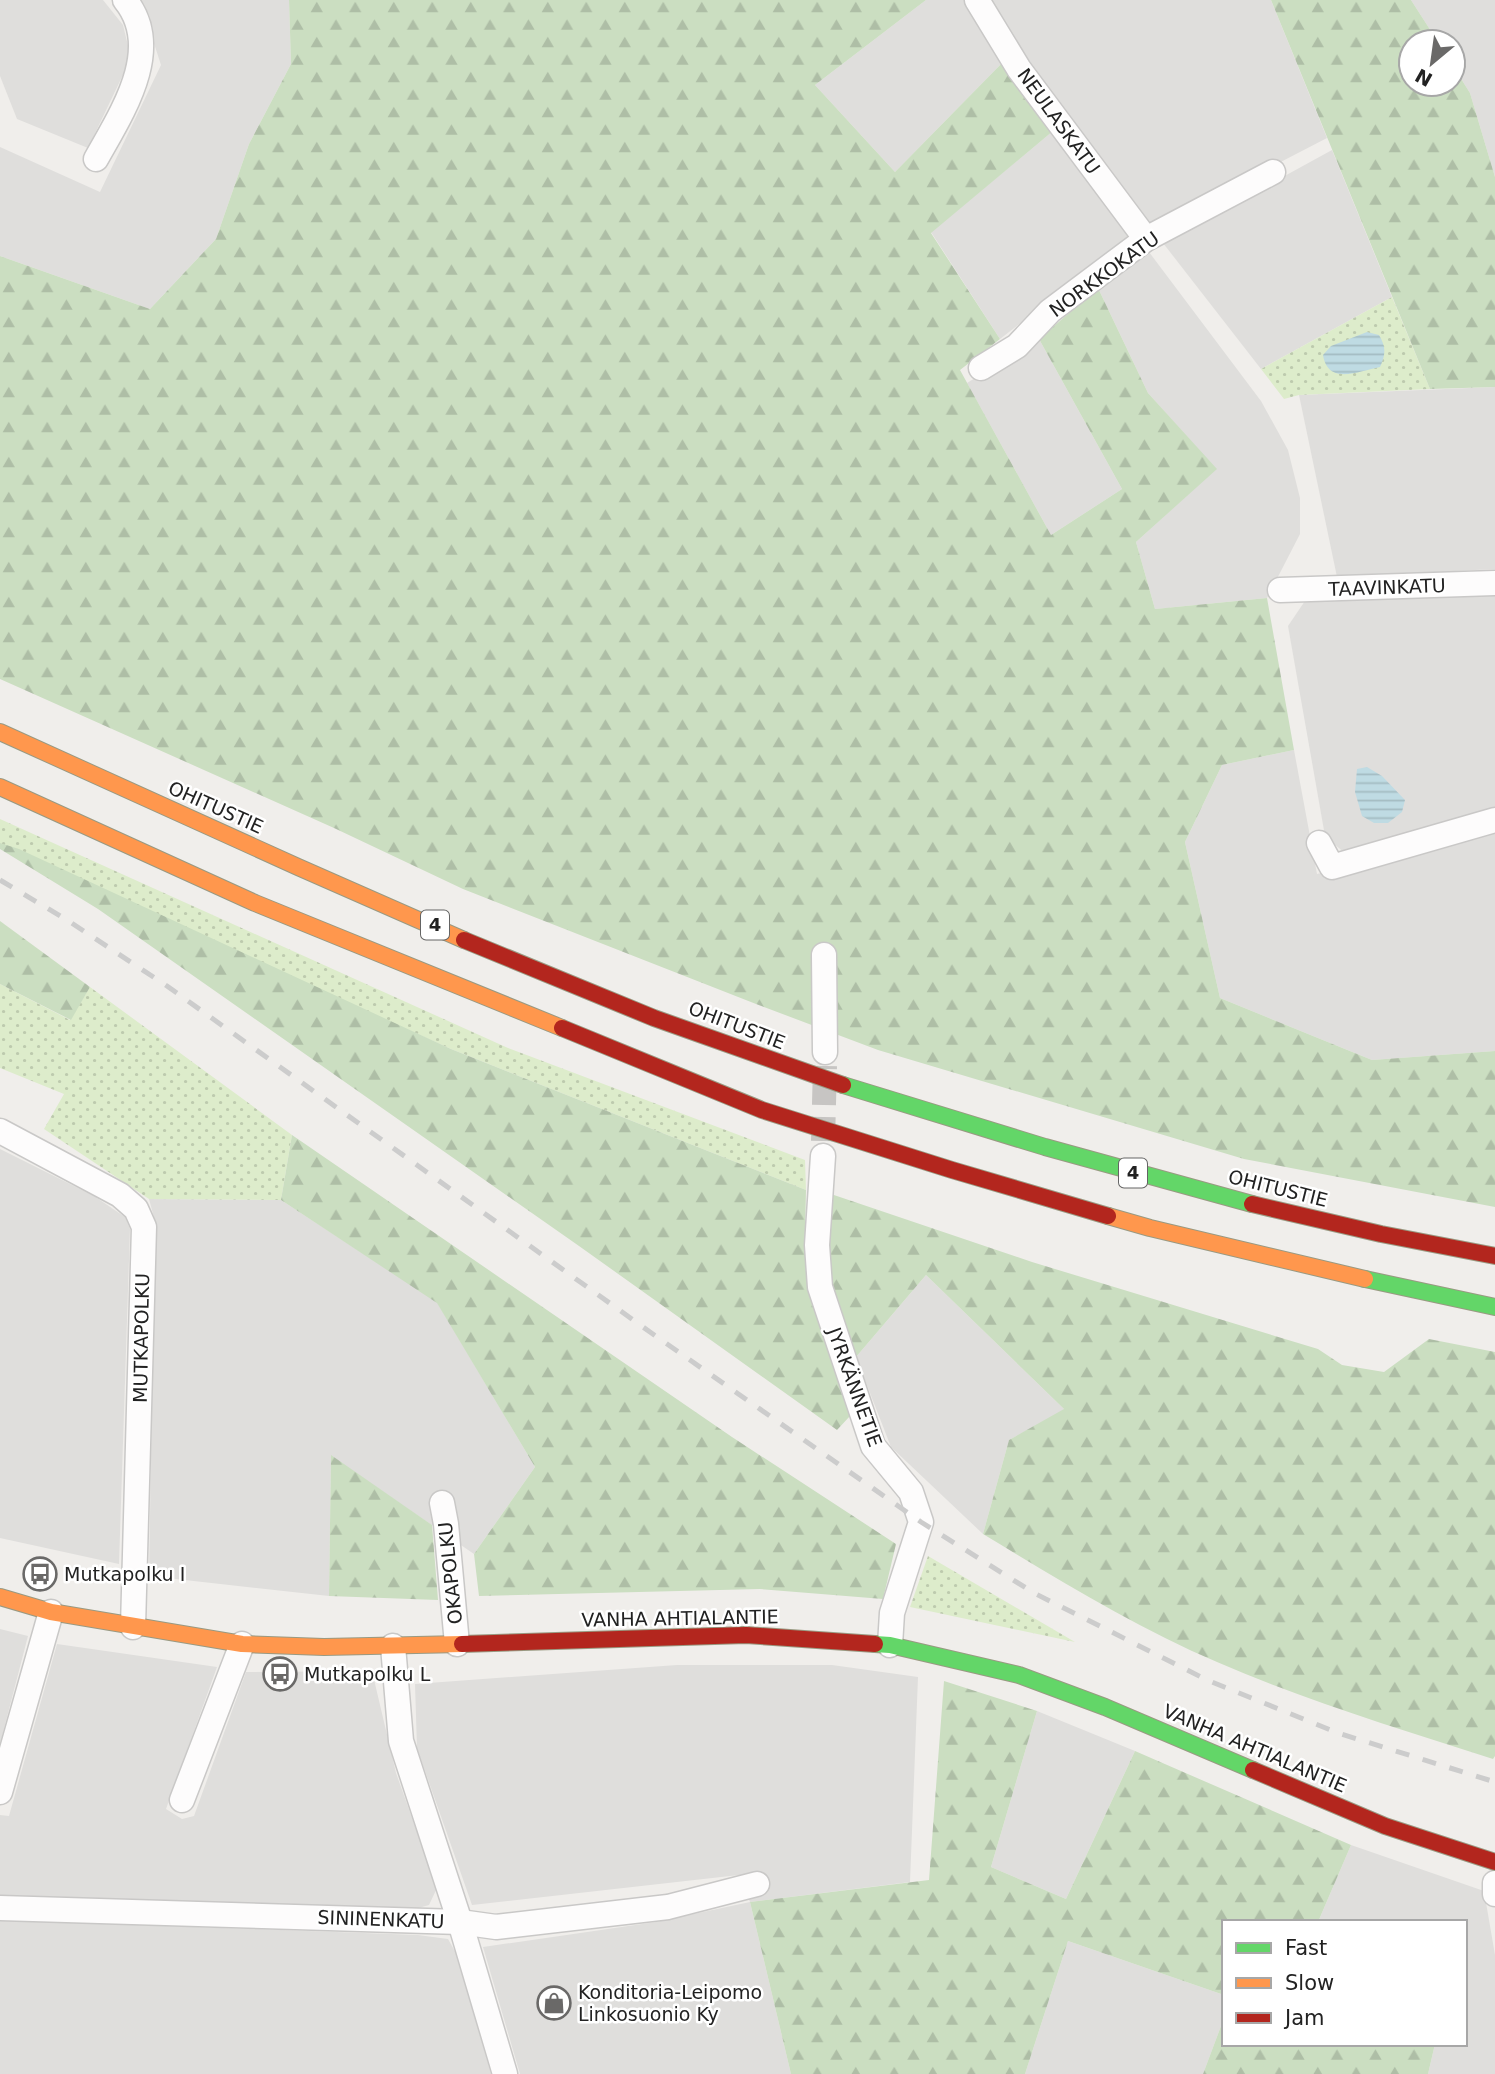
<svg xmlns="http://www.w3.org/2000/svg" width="1495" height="2074" viewBox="0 0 1495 2074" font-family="'DejaVu Sans',sans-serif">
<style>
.residential{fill:#dfdedc}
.grass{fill:url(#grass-dots)}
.forest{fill:url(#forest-firs)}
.water{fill:url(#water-rules)}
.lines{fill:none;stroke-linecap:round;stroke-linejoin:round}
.street-tunnel{stroke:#c7c5c3;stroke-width:24;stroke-dasharray:24 12;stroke-linecap:butt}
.street-casing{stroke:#c9c8c7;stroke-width:27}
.fast-casing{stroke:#999a82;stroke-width:18}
.slow-casing{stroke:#999a82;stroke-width:18}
.jam-casing{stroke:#999a82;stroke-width:18}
.street{stroke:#fdfcfc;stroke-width:24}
.fast{stroke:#63d668;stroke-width:16}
.slow{stroke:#ff974d;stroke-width:16}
.jam{stroke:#b3261e;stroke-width:16}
.rail{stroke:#ccc;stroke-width:5;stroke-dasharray:14 14;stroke-linecap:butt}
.labels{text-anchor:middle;stroke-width:5;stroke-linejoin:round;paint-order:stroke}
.shield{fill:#fff;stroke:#646464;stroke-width:2}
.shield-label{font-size:18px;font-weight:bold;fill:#222}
.street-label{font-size:19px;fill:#222;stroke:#fff}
.poi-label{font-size:19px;fill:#222;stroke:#fff;text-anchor:start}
</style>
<defs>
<pattern id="grass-dots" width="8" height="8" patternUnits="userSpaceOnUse" patternTransform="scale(1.75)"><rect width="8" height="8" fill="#ddeccb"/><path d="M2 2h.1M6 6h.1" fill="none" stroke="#bdcaae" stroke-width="1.8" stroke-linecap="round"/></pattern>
<pattern id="forest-firs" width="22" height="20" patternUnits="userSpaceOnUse" patternTransform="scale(1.75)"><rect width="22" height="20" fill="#cbdec1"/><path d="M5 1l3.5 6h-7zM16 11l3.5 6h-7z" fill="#aebea6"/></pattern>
<pattern id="water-rules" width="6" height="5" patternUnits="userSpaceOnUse" patternTransform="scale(1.75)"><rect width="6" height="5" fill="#bfdbe3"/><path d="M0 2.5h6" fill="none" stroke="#a4bcc2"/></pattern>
</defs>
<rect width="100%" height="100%" fill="#f0eeeb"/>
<g class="residential">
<polygon points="0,0 103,0 123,25 131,58 88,148 17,119 0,76"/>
<polygon points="140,0 289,0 291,64 249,144 216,239 150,309 0,256 0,147 100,192 161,65"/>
<polygon points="926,0 967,0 1005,60 895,172 815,85"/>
<polygon points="985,0 1271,0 1327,138 1148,231"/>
<polygon points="1411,0 1495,0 1495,177 1470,93 1453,66 1453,42 1438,42"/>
<polygon points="1053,131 1130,238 1000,339 931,232"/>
<polygon points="1332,150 1392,297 1261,369 1163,243"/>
<polygon points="1149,252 1261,401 1288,450 1300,498 1300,534 1267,598 1155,609 1136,542 1216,469 1148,393 1098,288"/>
<polygon points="1039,339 1122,489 1051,535 967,383"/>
<polygon points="1495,387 1495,569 1337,577 1299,395"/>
<polygon points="1495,593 1495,814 1347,855 1325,836 1288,626 1307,598"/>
<polygon points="1294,750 1317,874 1495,829 1495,1051 1372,1060 1220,998 1185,842 1222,765"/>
<polygon points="0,1149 94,1196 125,1217 130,1229 119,1564 0,1538"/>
<polygon points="149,1199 281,1200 437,1302 535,1467 474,1554 331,1456 329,1596 149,1576 155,1221"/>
<polygon points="926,1275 1065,1410 1009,1440 983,1534 891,1447 856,1357"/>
<polygon points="0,1629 28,1636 0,1744"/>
<polygon points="57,1644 217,1667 166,1809 182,1819 194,1816 246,1672 372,1671 396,1773 437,1888 429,1905 415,1909 0,1895 0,1815 9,1816"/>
<polygon points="677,1665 832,1665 918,1677 910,1882 750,1902 791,2074 520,2074 483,1947 656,1922 750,1902 739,1875 472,1905 417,1748 415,1684"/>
<polygon points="1037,1711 1135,1751 1066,1899 991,1867"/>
<polygon points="1351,1845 1484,1891 1495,1955 1495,2074 1428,2074 1435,2044 1465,2044 1465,1922 1318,1922"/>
<polygon points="0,1920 418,1935 448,1939 457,1955 491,2074 0,2074"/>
<polygon points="1068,1941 1224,1995 1224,2018 1203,2074 1025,2074"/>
</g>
<g class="grass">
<polygon points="1392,297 1430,389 1299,395 1284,399 1261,369"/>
<polygon points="0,819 508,1048 805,1160 806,1190 451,1049 0,846"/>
<polygon points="0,984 70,1020 90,987 292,1135 281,1200 149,1199 44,1129 64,1094 0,1068"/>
<polygon points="928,1556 1075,1642 910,1607"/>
</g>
<g class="forest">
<polygon points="289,0 926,0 815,85 895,172 1005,60 1053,131 931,233 1000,339 960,370 1051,535 1122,489 1039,339 1098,288 1148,393 1217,469 1136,542 1155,609 1267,598 1294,750 1222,765 1185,842 1220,998 1372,1060 1495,1051 1495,1207 1244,1159 878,1050 756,1004 463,889 334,828 0,679 0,256 150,309 216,239 249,144 291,64"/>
<polygon points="1271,0 1411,0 1438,42 1411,42 1411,84 1453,84 1453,66 1470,93 1495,177 1495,387 1430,389"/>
<polygon points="0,843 19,849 451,1049 806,1190 805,1233 813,1298 850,1416 837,1430 579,1246 98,909 0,849"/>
<polygon points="0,921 90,987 71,1020 0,984"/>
<polygon points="292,1135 732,1437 896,1544 883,1599 760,1589 479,1596 474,1554 535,1467 437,1303 281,1200"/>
<path d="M 828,1193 L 1032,1262 L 1318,1349 L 1342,1365 L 1384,1372 L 1429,1339 L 1495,1352 L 1495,1756 L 1493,1759 C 1400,1729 1306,1701 1217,1662 C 1135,1627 1059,1580 983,1534 L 1009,1440 L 1064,1409 L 926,1275 L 856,1357 L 829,1282 Z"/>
<polygon points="331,1455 432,1525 438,1600 329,1596"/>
<polygon points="944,1681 1037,1711 991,1867 1066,1899 1135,1751 1351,1845 1318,1922 1224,1922 1224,1995 1068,1941 1025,2074 791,2074 750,1902 929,1880"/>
<polygon points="1224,2018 1224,2044 1435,2044 1428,2074 1203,2074"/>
</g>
<g class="water">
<path d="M 1367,332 L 1379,335 C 1386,347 1386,354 1380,367 C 1359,371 1328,386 1323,355 L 1331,346 Z"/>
<polygon points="1367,767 1382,776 1405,800 1402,812 1388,823 1374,823 1362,816 1355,792 1357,769"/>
</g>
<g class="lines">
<polyline class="street-tunnel" points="823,1141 825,1066"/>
<defs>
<g id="street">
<polyline points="977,0 1019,69 1146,239"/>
<path d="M 96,159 C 121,114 165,49 125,0"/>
<polyline points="981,368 1017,346 1050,311 1146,239 1273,172"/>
<polyline points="1280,590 1495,583"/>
<polyline points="1319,843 1332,867 1495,820"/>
<polyline points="824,955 825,1052"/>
<polyline points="0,1131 120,1195 136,1209 144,1227 133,1627"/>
<polyline points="823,1156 817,1245 820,1287 873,1446 911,1492 921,1522 892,1613 890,1645"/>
<polyline points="442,1503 446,1524 457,1644"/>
<polyline points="393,1646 401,1741 460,1922 505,2074"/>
<polyline points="0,1792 51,1612"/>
<polyline points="182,1800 242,1644"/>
<polyline points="1495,1883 1495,1894"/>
<polyline points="0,1908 460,1922 496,1927 668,1907 757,1884"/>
</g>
<g id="fast">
<polyline points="843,1085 1045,1147 1252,1204"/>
<polyline points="1365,1279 1495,1307"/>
<polyline points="875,1644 890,1645 1019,1675 1105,1707 1253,1770"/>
</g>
<g id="slow">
<polyline points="0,732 298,867 464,940"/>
<polyline points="0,787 255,903 562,1028"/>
<polyline points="1108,1216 1150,1228 1365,1279"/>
<polyline points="0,1597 51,1612 242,1644 324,1647 462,1644"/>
</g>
<g id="jam">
<polyline points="464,940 654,1018 843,1085"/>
<polyline points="562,1028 762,1110 952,1170 1108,1216"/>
<polyline points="1252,1204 1381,1234 1495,1256"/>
<polyline points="462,1644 746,1635 875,1644"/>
<polyline points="1253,1770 1385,1826 1495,1862"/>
</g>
</defs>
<use href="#street" class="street-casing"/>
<use href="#fast" class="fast-casing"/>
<use href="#slow" class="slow-casing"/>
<use href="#jam" class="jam-casing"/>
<use href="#street" class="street"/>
<use href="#fast" class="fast"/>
<use href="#slow" class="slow"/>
<use href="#jam" class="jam"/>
<polyline class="rail" points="0,880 67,920 167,986 650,1332 921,1522 1034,1593 1207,1680 1338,1733 1495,1782"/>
</g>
<defs>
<symbol id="bus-ring" viewBox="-11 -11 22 22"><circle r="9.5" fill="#fff" stroke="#6a6968" stroke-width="1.5"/><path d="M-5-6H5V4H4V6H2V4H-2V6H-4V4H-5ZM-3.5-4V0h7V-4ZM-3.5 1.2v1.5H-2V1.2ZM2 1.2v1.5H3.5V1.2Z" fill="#6a6968"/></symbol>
<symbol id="shop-ring" viewBox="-11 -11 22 22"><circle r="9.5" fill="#fff" stroke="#6a6968" stroke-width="1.5"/><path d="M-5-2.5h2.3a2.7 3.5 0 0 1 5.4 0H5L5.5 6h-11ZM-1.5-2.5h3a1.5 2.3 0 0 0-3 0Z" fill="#6a6968"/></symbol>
</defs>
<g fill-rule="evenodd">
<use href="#bus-ring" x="21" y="1555" width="38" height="38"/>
<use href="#bus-ring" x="261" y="1655" width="38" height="38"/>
<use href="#shop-ring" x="535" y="1984" width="38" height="38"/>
</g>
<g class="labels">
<g class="shield">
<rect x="421" y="910.5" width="28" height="29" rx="5"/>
<rect x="1119" y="1158.5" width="28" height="29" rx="5"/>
</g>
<g class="shield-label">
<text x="435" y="931">4</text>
<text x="1133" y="1179">4</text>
</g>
<g class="street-label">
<text transform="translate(1059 121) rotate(54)" y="7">NEULASKATU</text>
<text transform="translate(1104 274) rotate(-36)" y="7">NORKKOKATU</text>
<text transform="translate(1387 587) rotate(-2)" y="7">TAAVINKATU</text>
<text transform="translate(216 807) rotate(24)" y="7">OHITUSTIE</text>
<text transform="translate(737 1025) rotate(21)" y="7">OHITUSTIE</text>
<text transform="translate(1278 1188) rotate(14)" y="7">OHITUSTIE</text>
<text transform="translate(141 1338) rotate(-89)" y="7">MUTKAPOLKU</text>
<text transform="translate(855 1387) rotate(70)" y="7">JYRKÄNNETIE</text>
<text transform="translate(450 1573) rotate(-96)" y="7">OKAPOLKU</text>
<text transform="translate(680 1618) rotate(-1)" y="7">VANHA AHTIALANTIE</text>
<text transform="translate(1255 1748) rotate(23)" y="7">VANHA AHTIALANTIE</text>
<text transform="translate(381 1919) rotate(2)" y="7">SININENKATU</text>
</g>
<g class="poi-label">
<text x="64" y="1581">Mutkapolku I</text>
<text x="304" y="1681">Mutkapolku L</text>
<text x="578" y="1999">Konditoria-Leipomo<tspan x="578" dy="22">Linkosuonio Ky</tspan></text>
</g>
</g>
<rect x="1222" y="1920" width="245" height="126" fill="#ffffff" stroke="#a7a7a7" stroke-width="2"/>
<rect x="1236" y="1943" width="35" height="10" fill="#63d668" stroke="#a7a7a7" stroke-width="2"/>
<text x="1285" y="1955" font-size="21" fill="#222222">Fast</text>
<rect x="1236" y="1978" width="35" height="10" fill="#ff974d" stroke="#a7a7a7" stroke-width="2"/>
<text x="1285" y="1990" font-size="21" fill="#222222">Slow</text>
<rect x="1236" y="2013" width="35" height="10" fill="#b3261e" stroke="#a7a7a7" stroke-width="2"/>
<text x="1285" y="2025" font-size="21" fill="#222222">Jam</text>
<g transform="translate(1432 63) rotate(209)"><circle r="33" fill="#ffffff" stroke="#a7a7a7" stroke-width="2"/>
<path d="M0-5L12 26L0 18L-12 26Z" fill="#6a6968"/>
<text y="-10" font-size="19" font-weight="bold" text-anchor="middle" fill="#222222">N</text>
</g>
</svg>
